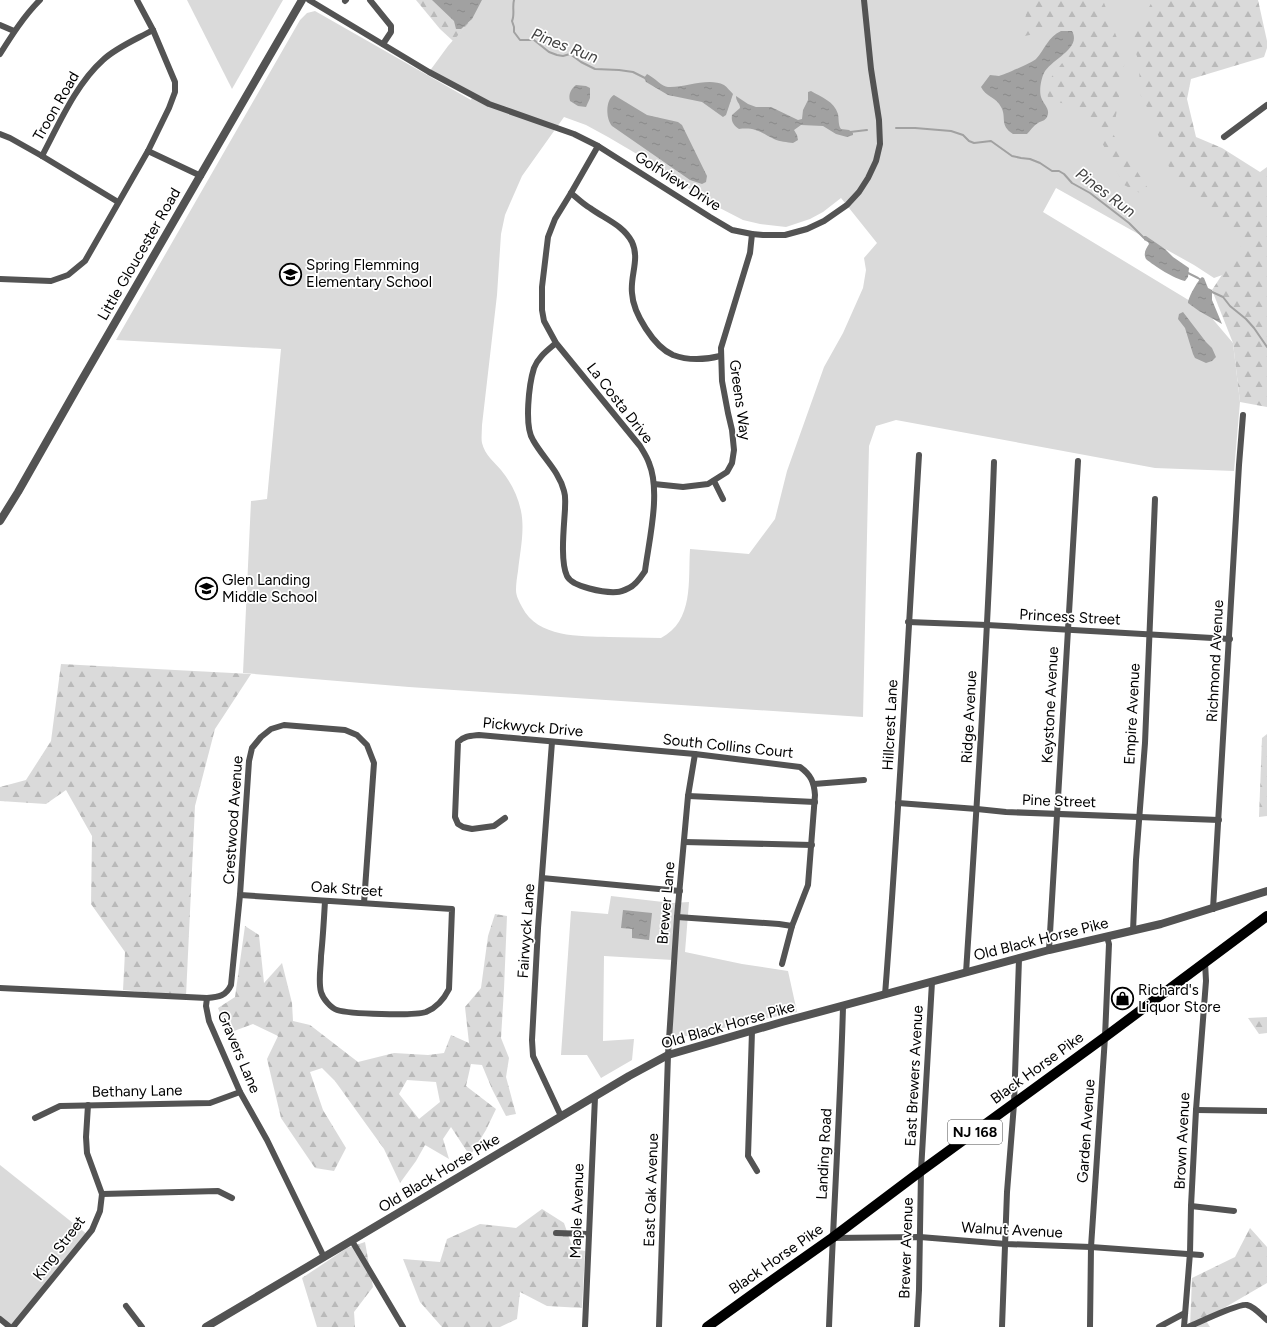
<svg xmlns="http://www.w3.org/2000/svg" width="1267" height="1327" viewBox="0 0 1267 1327" font-family="Figtree,sans-serif">
<style>
.green{fill:#dadada;fill-rule:evenodd}
.forest{fill:url(#forest-firs);fill-rule:evenodd}
.water{fill:url(#water-ripples)}
.lines{fill:none;stroke-linecap:round;stroke-linejoin:round}
.stream{stroke:#a1a1a1;stroke-width:2}
.minor{stroke:#535353;stroke-width:6}
.tertiary{stroke:#535353;stroke-width:8}
.primary{stroke:#000;stroke-width:10}
.labels{text-anchor:middle;stroke-width:3.5;stroke-linejoin:round;paint-order:stroke}
.shield{fill:#fff;stroke:#4c4c4c;stroke-width:1}
.shield-label{font-size:14px;font-weight:bold;fill:#000}
.street-label{font-size:15px;fill:#000;stroke:#fff}
.poi-label{font-size:15px;fill:#000;stroke:#fff;text-anchor:start}
.water-label{font-size:16px;font-style:italic;fill:#424242;stroke:#fff}
</style>
<defs>
<pattern id="forest-firs" width="22" height="20" patternUnits="userSpaceOnUse"><rect width="22" height="20" fill="#dadada"/><path d="M5 1l3.5 6h-7zM16 11l3.5 6h-7z" fill="#b9b9b9"/></pattern>
<pattern id="water-ripples" width="26" height="14" patternUnits="userSpaceOnUse"><rect width="26" height="14" fill="#a1a1a1"/><path d="M2 4q2-2 4 0t4 0M15 11q2-2 4 0t4 0" fill="none" stroke="#898989"/></pattern>
</defs>
<rect width="100%" height="100%" fill="#fff"/>
<g class="green">
<polygon points="187,0 283,0 232,89"/>
<path d="M 482,0 L 1158,0 L 1172,129 L 1246,230 L 1248,257 L 1236,270 L 1214,278 L 1194,265 L 1056,188 L 1043,212 L 1205,310 L 1233,343 L 1240,402 L 1234,471 L 1155,468 L 896,420 L 876,426 L 869,446 L 863,717 L 409,687 L 243,673 L 251,501 L 267,499 L 281,349 L 116,340 L 300,20 L 307,13 L 315,11 L 471,100 L 473,95 L 429,72 L 448,46 L 470,21 ZM 564,117 L 586,125 L 608,137 L 642,157 L 710,203 L 743,220 L 760,224 L 786,227 L 810,219 L 823,212 L 841,198 L 877,243 L 864,258 L 866,270 L 863,288 L 843,333 L 824,367 L 787,471 L 775,519 L 749,554 L 690,549 C 688,581 694,621 661,638 C 643,638 626,637 609,637 C 579,636 538,638 522,607 C 519,601 516,596 516,590 C 516,584 517,577 518,571 C 520,552 525,530 521,511 C 518,496 511,482 501,470 C 494,462 485,455 482,443 C 481,438 482,431 482,425 L 497,295 L 501,234 L 505,215 L 522,176 Z"/>
<polygon points="611,896 672,903 689,902 685,952 742,964 788,971 797,1012 672,1039 673,960 604,956 603,1041 634,1039 632,1060 601,1078 587,1055 561,1055 571,911 608,914"/>
<polygon points="0,1165 88,1235 13,1327 0,1319"/>
</g>
<g class="forest">
<polygon points="416,0 482,0 472,19 453,41 440,29"/>
<polygon points="1030,0 1103,0 1125,60 1113,134 1156,201 1124,185 1084,108 1048,100 1047,83 1078,42 1072,26 1020,37"/>
<polygon points="1153,0 1258,0 1267,41 1267,48 1264,57 1191,79 1187,99 1196,137 1222,148 1260,172 1267,167 1267,407 1240,402 1233,343 1212,290 1245,240 1172,176 1152,117 1140,94 1139,64 1132,38"/>
<polygon points="61,664 251,674 215,729 195,806 186,996 123,990 125,952 91,904 92,836 66,790 46,804 0,801 0,787 26,780 51,741"/>
<polygon points="1267,734 1267,816 1259,817 1262,738"/>
<path d="M 495,914 L 507,916 L 504,989 L 501,1038 L 509,1058 L 506,1077 L 516,1114 L 506,1116 L 492,1089 L 482,1065 L 471,1064 L 466,1086 L 496,1109 L 486,1130 L 470,1156 L 451,1127 L 443,1139 L 449,1159 L 425,1145 L 416,1161 L 400,1183 L 384,1149 L 335,1081 L 322,1068 L 310,1072 L 323,1110 L 346,1148 L 334,1171 L 315,1168 L 281,1118 L 267,1059 L 278,1036 L 253,1024 L 234,1031 L 232,1044 L 218,1008 L 235,997 L 245,926 L 259,935 L 264,983 L 282,963 L 292,1003 L 293,1021 L 310,1025 L 358,1062 L 394,1053 L 428,1055 L 444,1053 L 451,1035 L 469,1043 L 465,1007 L 481,988 L 488,936 ZM 407,1080 L 436,1082 L 440,1102 L 419,1119 L 399,1094 Z"/>
<polygon points="1267,1017 1267,1033 1259,1034 1248,1018"/>
<polygon points="542,1209 564,1223 573,1249 585,1251 582,1308 547,1306 520,1292 517,1319 500,1327 442,1327 420,1302 403,1259 440,1262 447,1239 480,1224 516,1228"/>
<polygon points="1250,1228 1267,1247 1267,1283 1205,1319 1210,1327 1190,1327 1192,1278 1235,1257"/>
<polygon points="365,1242 373,1287 354,1312 355,1327 317,1327 302,1278 347,1248"/>
</g>
<g class="water">
<polygon points="432,0 482,0 472,19 461,29 456,29 454,21"/>
<path d="M 1061,31 L 1072,31 C 1082,49 1051,59 1044,73 C 1041,79 1039,91 1041,97 C 1043,104 1051,109 1047,117 C 1045,121 1041,121 1038,123 C 1033,126 1030,131 1027,134 L 1013,134 C 999,125 1007,117 1001,107 C 997,98 985,96 981,87 L 990,75 C 993,75 996,76 999,76 C 1004,75 1033,62 1036,59 C 1045,49 1048,37 1061,31 Z"/>
<path d="M 647,74 C 655,78 662,87 668,87 C 685,88 708,77 724,85 C 727,87 730,91 733,94 L 726,115 L 723,117 L 702,102 L 668,95 L 646,82 L 644,78 Z"/>
<path d="M 576,85 L 586,86 L 590,88 L 590,98 L 586,107 L 578,106 L 570,101 C 568,94 571,89 576,85 Z"/>
<path d="M 811,91 C 821,97 834,101 838,114 C 839,119 838,125 841,129 L 849,130 L 853,133 L 853,135 L 847,137 L 836,134 L 823,126 L 801,125 L 794,130 L 797,135 L 798,140 L 793,143 C 787,142 780,142 774,139 C 760,132 755,127 739,129 C 733,125 731,121 732,115 L 740,108 C 740,103 736,102 736,96 L 748,104 L 756,107 L 771,107 L 798,120 L 802,119 L 803,110 L 808,100 L 808,92 Z"/>
<path d="M 614,95 L 647,115 L 678,122 L 682,125 L 707,176 L 706,182 L 702,184 L 690,180 L 612,126 C 606,119 605,100 614,95 Z"/>
<path d="M 1144,236 L 1146,236 L 1165,249 L 1173,257 L 1189,268 L 1188,277 L 1185,281 C 1175,279 1154,266 1146,259 C 1143,253 1146,249 1149,244 L 1148,242 L 1144,240 Z"/>
<path d="M 1202,277 L 1204,278 L 1208,288 L 1212,290 L 1212,300 L 1222,324 L 1199,311 L 1188,303 C 1188,298 1198,280 1202,277 Z"/>
<polygon points="1183,312 1206,342 1212,348 1216,357 1212,361 1206,363 1195,358 1193,354 1185,328 1178,319 1179,314"/>
<polygon points="623,910 652,913 649,940 632,938 632,929 621,928"/>
</g>
<g class="lines">
<g class="stream">
<path d="M 514,0 C 512,7 515,15 512,21 L 514,27 L 514,32 L 520,40 L 534,40 L 549,52 L 557,55 L 563,56 L 570,54 L 581,62 L 595,69 L 619,70 L 633,72 L 645,78"/>
<polyline points="896,128 915,128 951,131 963,135 969,141 974,143 991,141 1012,156 1021,158 1030,159 1040,163 1052,171 1059,171 1064,174 1072,183 1090,193 1129,223 1144,238"/>
<polyline points="850,132 867,130"/>
<polyline points="1186,272 1198,278 1201,280"/>
<polyline points="1210,291 1223,297 1230,306 1246,319 1254,328 1267,347"/>
</g>
<g class="minor">
<polyline points="309,0 429,72 489,104 574,134 598,146 710,217 732,230 752,234 763,235 785,235 807,229 824,221 847,205 859,192 868,178 876,161 880,144 879,120 871,69 864,0"/>
<polyline points="370,0 391,26 391,32 383,44"/>
<polyline points="345,1 346,0"/>
<polyline points="0,25 14,31"/>
<path d="M 0,54 C 12,35 24,16 40,0"/>
<polyline points="0,134 10,138 42,156 118,202"/>
<polyline points="1224,137 1267,105"/>
<polyline points="148,151 201,176"/>
<path d="M 42,156 C 59,124 76,84 103,60 C 117,47 137,39 153,30"/>
<path d="M 571,193 C 577,198 583,204 590,208 C 605,219 623,225 632,242 C 640,259 630,276 632,293 C 633,313 654,347 673,355 C 689,361 704,360 720,356"/>
<polyline points="0,279 51,281 68,275 85,261 148,151 169,108 175,92 175,82 153,30 137,0"/>
<path d="M 556,343 C 548,350 538,357 534,368 C 529,384 524,426 533,440 C 543,458 559,471 564,491 C 566,497 565,503 565,509 C 564,527 560,561 567,576 C 572,587 605,593 617,592 C 620,592 625,590 629,588 C 636,585 641,577 645,571 C 649,540 661,492 649,463 C 647,457 643,451 640,446 L 556,343 L 544,321 L 542,310 L 542,287 L 548,237 L 555,219 L 571,193 L 598,146"/>
<polyline points="714,481 723,499"/>
<polyline points="654,484 683,487 708,484 727,472 732,463 734,450 732,430 728,413 722,381 721,348 750,253 752,234"/>
<polyline points="908,622 987,625 1230,639"/>
<polyline points="552,742 538,928 532,1040 533,1056 561,1116"/>
<polyline points="814,784 864,780"/>
<polyline points="688,796 815,802"/>
<polyline points="898,803 977,809 1006,812 1219,820"/>
<path d="M 505,818 L 494,826 L 472,829 L 463,827 L 458,824 L 455,817 L 458,742 C 464,736 470,736 479,735 L 695,754 L 800,767 C 811,775 814,782 815,795 L 808,885 L 792,926 L 782,964"/>
<polyline points="684,842 812,845"/>
<polyline points="542,878 680,891"/>
<path d="M 240,895 L 452,909 L 449,989 C 444,999 436,1008 426,1012 C 414,1016 349,1014 337,1010 C 331,1008 323,999 321,992 C 318,981 321,967 321,956 C 323,937 324,919 325,901"/>
<polyline points="1213,909 1239,465 1243,415"/>
<polyline points="677,917 779,924 792,926"/>
<polyline points="1133,931 1136,860 1145,743 1155,499"/>
<polyline points="1049,950 1078,461"/>
<path d="M 966,973 C 977,803 988,633 994,462"/>
<path d="M 0,988 L 207,998 C 219,997 226,996 231,985 L 240,895 L 249,761 L 252,748 L 261,737 L 271,729 L 284,725 L 345,730 L 357,735 L 367,745 L 374,763 L 364,903"/>
<path d="M 885,995 C 899,816 908,635 919,455"/>
<polyline points="207,998 206,1006 209,1021 240,1092 267,1140 324,1257"/>
<polyline points="752,1031 748,1156 757,1171"/>
<polyline points="1196,1110 1267,1111"/>
<polyline points="35,1118 60,1106 210,1103 240,1092"/>
<polyline points="102,1194 218,1191 232,1198"/>
<polyline points="1191,1206 1234,1211"/>
<polyline points="556,1233 589,1234"/>
<polyline points="833,1238 920,1237 1006,1244 1091,1247 1201,1255"/>
<polyline points="352,1241 403,1327"/>
<polyline points="126,1306 142,1327"/>
<polyline points="0,1319 10,1327"/>
<polyline points="13,1327 92,1230 100,1211 102,1194 87,1153 86,1137 88,1105"/>
<polyline points="585,1327 595,1097"/>
<polyline points="659,1327 668,1055 677,917 688,796 695,754"/>
<path d="M 829,1327 C 833,1220 840,1114 843,1007"/>
<polyline points="917,1327 919,1290 921,1171 932,982"/>
<polyline points="1002,1327 1007,1192 1014,1104 1019,959"/>
<polyline points="1090,1327 1091,1247 1105,1037 1109,944 1107,937"/>
<polyline points="1159,1327 1185,1313"/>
<polyline points="1184,1327 1190,1253 1191,1206 1196,1110 1206,981 1205,962"/>
<path d="M 1188,1327 C 1198,1323 1239,1303 1247,1305 C 1255,1307 1261,1315 1267,1320"/>
</g>
<g class="tertiary">
<polyline points="0,521 18,492 80,383 302,0"/>
<polyline points="206,1327 629,1076 668,1055 782,1022 1049,950 1161,924 1267,891"/>
</g>
<polyline class="primary" points="707,1327 771,1281 832,1238 921,1171 1105,1037 1267,916"/>
</g>
<defs>
<symbol id="school-ring" viewBox="-11 -11 22 22"><circle r="9.5" fill="#fff" stroke="#000" stroke-width="1.5"/><path d="M0-5L7-2L0 1L-7-2ZM-4 1L0 2.5L4 1V4Q0 6-4 4Z" fill="#000"/></symbol>
<symbol id="shop-ring" viewBox="-11 -11 22 22"><circle r="9.5" fill="#fff" stroke="#000" stroke-width="1.5"/><path d="M-5-2.5h2.3a2.7 3.5 0 0 1 5.4 0H5L5.5 6h-11ZM-1.5-2.5h3a1.5 2.3 0 0 0-3 0Z" fill="#000"/></symbol>
</defs>
<g fill-rule="evenodd">
<use href="#school-ring" x="278" y="262" width="25" height="25"/>
<use href="#school-ring" x="194" y="576" width="25" height="25"/>
<use href="#shop-ring" x="1110" y="986" width="25" height="25"/>
</g>
<g class="labels">
<rect class="shield" x="948" y="1120" width="54" height="24" rx="3"/>
<g class="shield-label">
<text x="975" y="1137">NJ 168</text>
</g>
<g class="street-label">
<text transform="translate(56 106) rotate(-60)" y="5">Troon Road</text>
<text transform="translate(678 181) rotate(32)" y="5">Golfview Drive</text>
<text transform="translate(139 254) rotate(-60)" y="5">Little Gloucester Road</text>
<text transform="translate(740 400) rotate(82)" y="5">Greens Way</text>
<text transform="translate(620 403) rotate(52)" y="5">La Costa Drive</text>
<text transform="translate(1070 617) rotate(3)" y="5">Princess Street</text>
<text transform="translate(1215 661) rotate(-87)" y="5">Richmond Avenue</text>
<text transform="translate(1050 705) rotate(-87)" y="5">Keystone Avenue</text>
<text transform="translate(1132 714) rotate(-87)" y="5">Empire Avenue</text>
<text transform="translate(969 717) rotate(-87)" y="5">Ridge Avenue</text>
<text transform="translate(890 725) rotate(-87)" y="5">Hillcrest Lane</text>
<text transform="translate(533 727) rotate(5)" y="5">Pickwyck Drive</text>
<text transform="translate(728 746) rotate(6)" y="5">South Collins Court</text>
<text transform="translate(1059 801) rotate(2)" y="5">Pine Street</text>
<text transform="translate(233 820) rotate(-86)" y="5">Crestwood Avenue</text>
<text transform="translate(347 889) rotate(4)" y="5">Oak Street</text>
<text transform="translate(666 903) rotate(-85)" y="5">Brewer Lane</text>
<text transform="translate(526 931) rotate(-86)" y="5">Fairwyck Lane</text>
<text transform="translate(1041 939) rotate(-14)" y="5">Old Black Horse Pike</text>
<text transform="translate(728 1025) rotate(-16)" y="5">Old Black Horse Pike</text>
<text transform="translate(239 1052) rotate(67)" y="5">Gravers Lane</text>
<text transform="translate(1037 1068) rotate(-36)" y="5">Black Horse Pike</text>
<text transform="translate(914 1076) rotate(-87)" y="5">East Brewers Avenue</text>
<text transform="translate(137 1091) rotate(-1)" y="5">Bethany Lane</text>
<text transform="translate(1086 1131) rotate(-86)" y="5">Garden Avenue</text>
<text transform="translate(1182 1141) rotate(-87)" y="5">Brown Avenue</text>
<text transform="translate(824 1154) rotate(-87)" y="5">Landing Road</text>
<text transform="translate(439 1173) rotate(-31)" y="5">Old Black Horse Pike</text>
<text transform="translate(651 1190) rotate(-88)" y="5">East Oak Avenue</text>
<text transform="translate(577 1211) rotate(-88)" y="5">Maple Avenue</text>
<text transform="translate(1012 1230) rotate(3)" y="5">Walnut Avenue</text>
<text transform="translate(59 1248) rotate(-53)" y="5">King Street</text>
<text transform="translate(906 1248) rotate(-88)" y="5">Brewer Avenue</text>
<text transform="translate(776 1259) rotate(-35)" y="5">Black Horse Pike</text>
</g>
<g class="poi-label">
<text x="306" y="270">Spring Flemming<tspan x="306" dy="17">Elementary School</tspan></text>
<text x="222" y="585">Glen Landing<tspan x="222" dy="17">Middle School</tspan></text>
<text x="1138" y="995">Richard's<tspan x="1138" dy="17">Liquor Store</tspan></text>
</g>
<g class="water-label">
<text transform="translate(565 45) rotate(21)" y="6">Pines Run</text>
<text transform="translate(1106 192) rotate(37)" y="6">Pines Run</text>
</g>
</g>
</svg>
